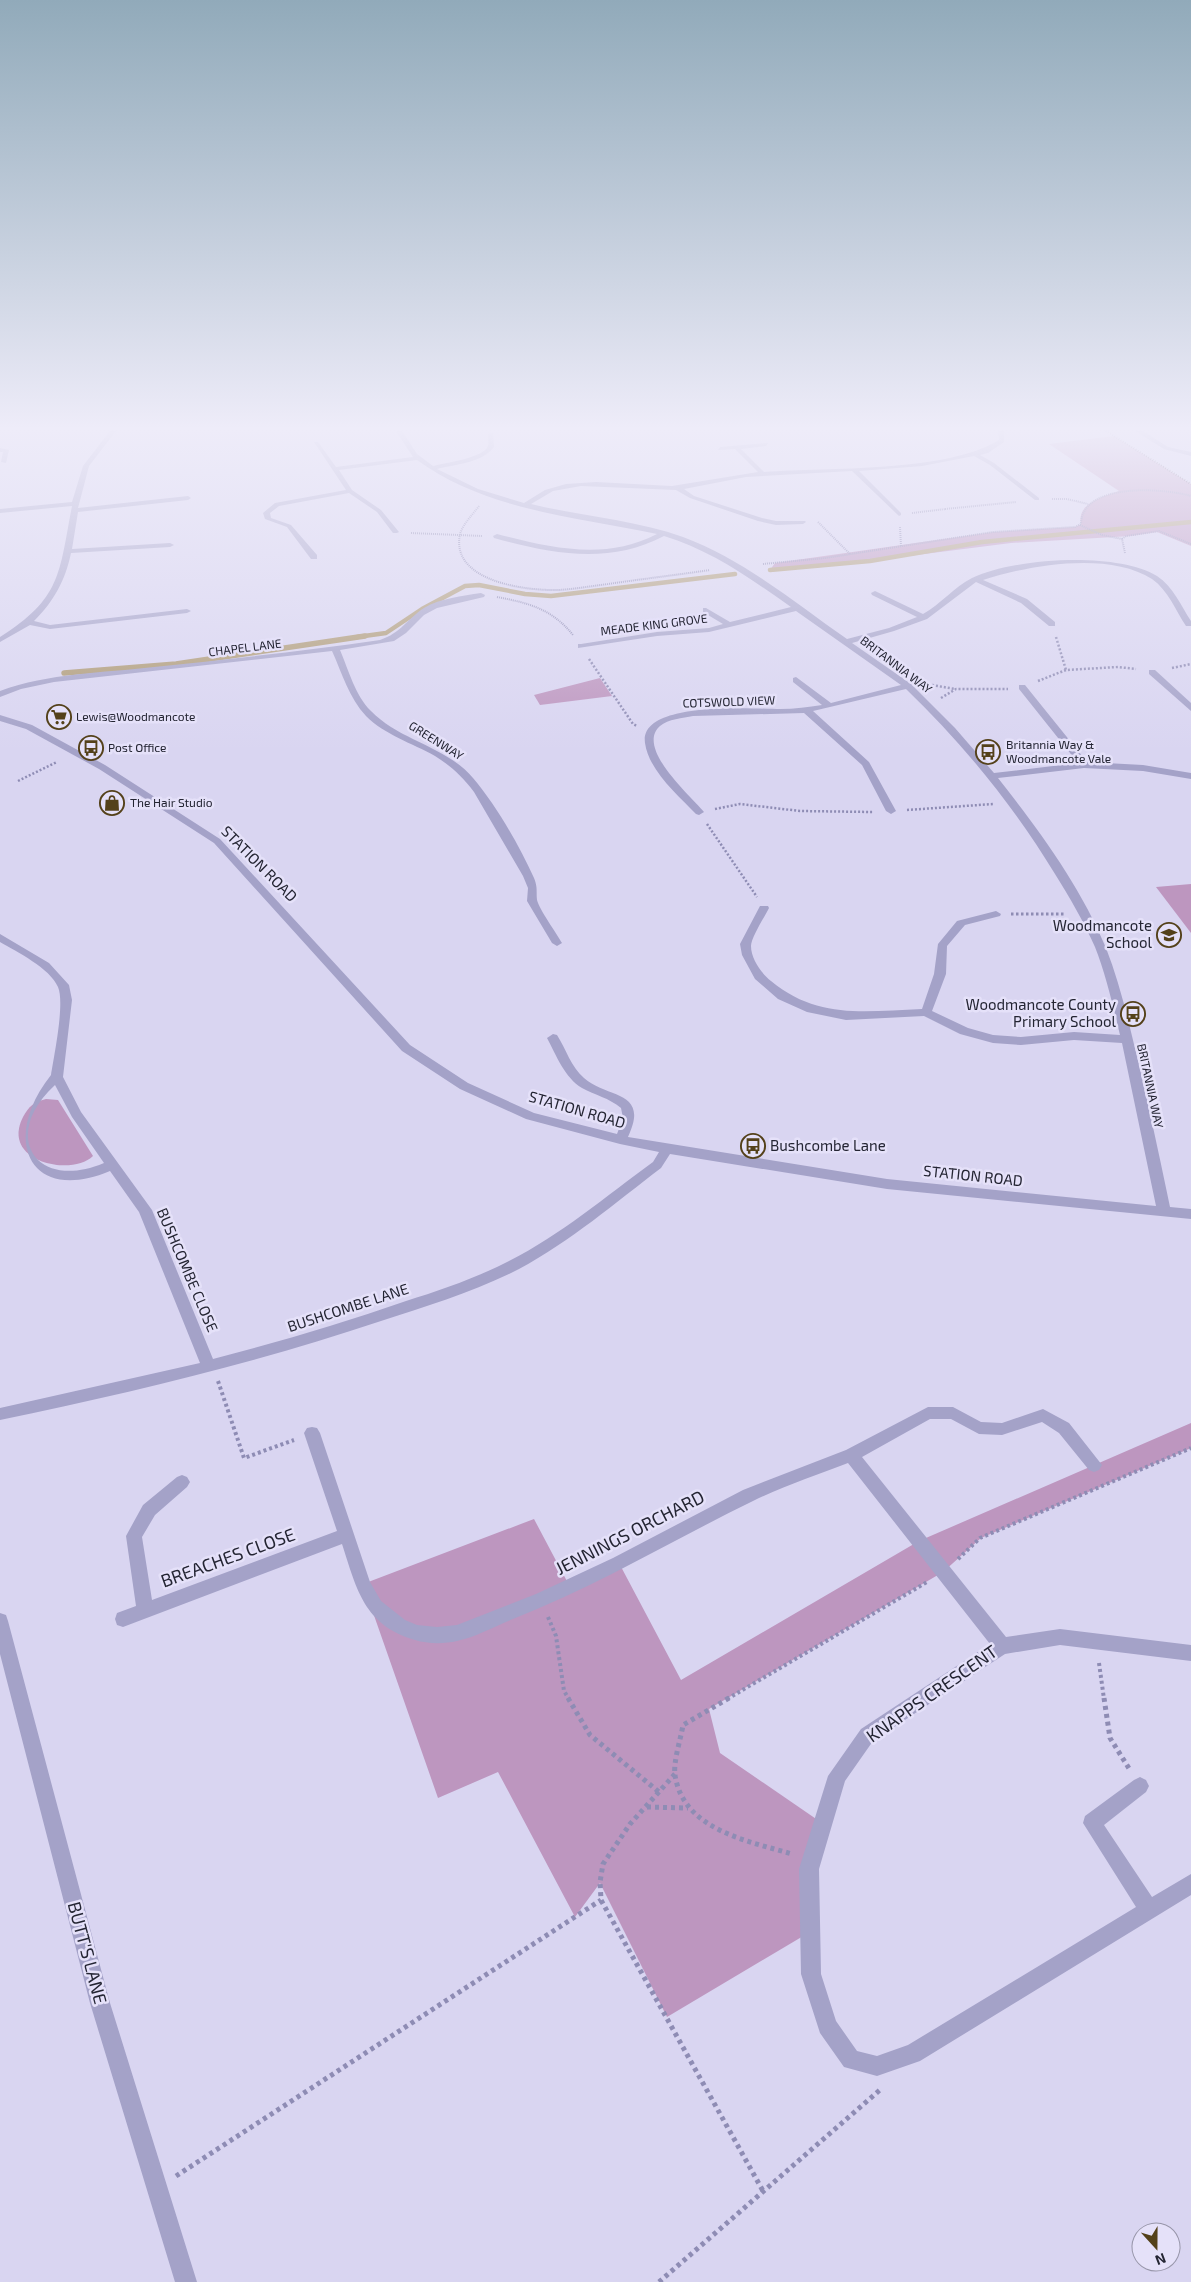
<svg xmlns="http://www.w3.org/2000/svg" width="1191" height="2282" viewBox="0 0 1191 2282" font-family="'Exo 2',sans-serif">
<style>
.green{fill:#bd96bf}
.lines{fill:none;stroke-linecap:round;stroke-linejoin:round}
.stream-far1{stroke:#ae9a74;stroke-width:4.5}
.stream{stroke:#ae9a74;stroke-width:5.5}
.path-far4{stroke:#8e8cb4;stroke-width:2;stroke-dasharray:1 1;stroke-linecap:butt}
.path-far3{stroke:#8e8cb4;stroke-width:2.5;stroke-dasharray:2 2;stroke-linecap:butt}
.path-far2{stroke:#8e8cb4;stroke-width:3;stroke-dasharray:2.5 2.5;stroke-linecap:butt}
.path-far1{stroke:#8e8cb4;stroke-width:4;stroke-dasharray:3 3;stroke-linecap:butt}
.path{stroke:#8e8cb4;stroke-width:5;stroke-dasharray:4 4;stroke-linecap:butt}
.minor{fill:#a4a2c8;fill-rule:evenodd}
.rail{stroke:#242533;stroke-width:2;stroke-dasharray:0.5 2;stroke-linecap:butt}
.labels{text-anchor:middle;stroke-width:5;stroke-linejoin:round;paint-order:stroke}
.far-street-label{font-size:12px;fill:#242533;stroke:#e5e1f9}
.far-poi-label{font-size:12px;fill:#242533;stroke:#e5e1f9;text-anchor:start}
.street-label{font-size:15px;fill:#242533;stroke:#e5e1f9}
.poi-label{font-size:15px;fill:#242533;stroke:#e5e1f9;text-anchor:end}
.near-street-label{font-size:18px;fill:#242533;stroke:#e5e1f9}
</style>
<rect width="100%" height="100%" fill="#d9d5f1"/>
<g class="green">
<path d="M 1114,436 L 1191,484 L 1191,546 L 1157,532 L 1131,536 L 1011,543 L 822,567 L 770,570 L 775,563 L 993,532 L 1075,527 L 1081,524 C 1076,503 1105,496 1119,491 L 1049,444 Z"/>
<polygon points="600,678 612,696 540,705 534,695"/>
<polygon points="1191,884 1191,933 1156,887"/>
<path d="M 46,1099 L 58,1100 L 93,1156 C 72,1177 0,1162 23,1117 C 29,1106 34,1102 46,1099 Z"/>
<polygon points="1191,1423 1191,1448 981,1538 943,1572 709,1709 720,1753 822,1823 810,1932 667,2017 600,1883 575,1917 498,1772 438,1798 363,1584 534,1519 570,1587 619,1563 681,1680 919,1541"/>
</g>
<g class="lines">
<g class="stream-far1">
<polyline points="770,570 870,561 982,542 1191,522"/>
<polyline points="357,637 386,633 422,609 465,586 479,585 525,594 551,596 735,574"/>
</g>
<polyline class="stream" points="64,673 176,664 365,636"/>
<g class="path-far4">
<polyline points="1052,499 1067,499 1088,504"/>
<path d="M 479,506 C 473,514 463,524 460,534 C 450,582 527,591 559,590 C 575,589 592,586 608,584 C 642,579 676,575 710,570"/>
<polyline points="945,509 1016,502"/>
<polyline points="912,513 946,509"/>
<polyline points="818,522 850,554"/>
<polyline points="1080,525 1102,535 1122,539 1125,553"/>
<polyline points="900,527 901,546"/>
<polyline points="411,533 482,536"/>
<polyline points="1122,539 1126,536 1159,531 1191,544"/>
<path d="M 763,564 L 825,558 L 993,532 L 1075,527 L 1081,524 C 1082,482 1163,488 1191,496"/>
<path d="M 497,597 C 529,603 552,609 573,635"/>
</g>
<g class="path-far3">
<polyline points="1056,637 1066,670"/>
<polyline points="589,659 633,724 637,726"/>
<polyline points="1172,668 1191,664"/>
<polyline points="1038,681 1066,670 1118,667 1136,669"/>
<polyline points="932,685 955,689"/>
<polyline points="941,698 956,689 1008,689"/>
<polyline points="18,781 57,762"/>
<polyline points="715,809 740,804 800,811 873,812"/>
<polyline points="907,810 993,804"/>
<polyline points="707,824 757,897"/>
</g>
<polyline class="path-far2" points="1011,914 1065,914"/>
<g class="path-far1">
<polyline points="218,1381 244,1458 294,1440"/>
<polyline points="958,1559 980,1538 1191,1448"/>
<polyline points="548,1617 556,1636 564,1691 569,1699"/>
<polyline points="1099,1663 1104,1699"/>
<polyline points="727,1699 927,1582"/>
</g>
<g class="path">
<polyline points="568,1698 590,1735 659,1792"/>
<path d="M 729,1698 L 683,1725 C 681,1738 673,1762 675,1775 C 683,1830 748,1841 792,1854"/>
<polyline points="1104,1698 1110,1738 1130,1770"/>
<polyline points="675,1774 630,1824 603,1864 600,1882 601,1900 763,2191"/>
<polyline points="647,1807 688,1808"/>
<polyline points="176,2176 601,1900"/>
<polyline points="659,2282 881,2089"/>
</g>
<g class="minor">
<path d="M 110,431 L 116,431 L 89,466 L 78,508 L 188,496 L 191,498 L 188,500 L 78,512 L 72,549 L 170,543 L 174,545 L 170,547 L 71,553 C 65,581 54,601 34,621 L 50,625 L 187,609 L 191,611 L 187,613 L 50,629 L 30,625 L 0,642 L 0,637 C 62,598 59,573 72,506 L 0,513 L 0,509 L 72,502 L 83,466 Z"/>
<path d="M 396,431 L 402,431 L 417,454 L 433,466 C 444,463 484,458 488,446 C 489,443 488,437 488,434 L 493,433 L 494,447 C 482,463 456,464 437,469 L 478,489 L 524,503 L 545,490 L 566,484 L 596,482 L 672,486 L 758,472 L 735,449 L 718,450 L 720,447 L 768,443 L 766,446 L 741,449 L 764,472 C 829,467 945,473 999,440 L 998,431 L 1004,431 L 1004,442 L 988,453 L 980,455 L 994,463 L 1039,498 L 1039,500 L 1035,500 L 990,465 L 974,456 L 922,466 L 859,471 L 901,513 L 901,515 L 899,516 L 852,471 L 746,477 L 684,489 L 694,496 L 762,518 L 776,521 L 805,521 L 806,522 L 803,524 L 776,525 L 758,521 L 690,498 L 676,490 L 581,486 L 553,491 L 531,504 C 580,516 636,520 683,537 C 743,559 795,603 847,639 L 889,628 L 917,617 L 872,595 L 871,593 L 875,591 L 923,614 C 941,604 954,587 972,578 C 1014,558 1116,551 1157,576 C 1173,586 1181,606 1191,621 L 1191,626 L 1186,626 C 1176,611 1168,590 1152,579 C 1109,551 1029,565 983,580 L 1027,599 L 1055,622 L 1055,626 L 1049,626 L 1021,603 L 976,582 L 927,619 L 894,631 L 852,643 L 911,684 L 955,728 L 994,773 L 1078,763 L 1019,689 L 1019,685 L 1025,685 L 1087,762 L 1143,765 L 1191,773 L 1191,779 L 1143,771 L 1084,768 L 998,778 C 1039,830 1081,887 1106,948 C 1117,976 1125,1007 1132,1036 C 1146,1092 1158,1150 1170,1207 L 1191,1209 L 1191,1219 L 887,1189 L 670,1154 L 661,1168 C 615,1203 571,1241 519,1269 C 476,1291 427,1306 381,1321 C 256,1363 129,1393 0,1420 L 0,1408 L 200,1363 L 139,1212 L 110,1171 C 29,1205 0,1139 51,1075 C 54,1056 65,1003 58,987 C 50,968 17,952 0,942 L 0,934 L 49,963 L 69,985 L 72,1000 L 63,1077 L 81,1112 L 152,1210 L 213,1359 C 279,1342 343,1323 406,1301 C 441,1290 476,1278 509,1261 C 561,1235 606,1196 653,1162 L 659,1152 L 620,1144 L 526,1119 L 460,1089 L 402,1051 L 214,843 L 99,769 L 26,729 L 0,721 L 0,715 L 32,725 L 105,765 L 220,839 L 410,1045 L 468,1083 L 534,1113 L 617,1134 L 623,1118 L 621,1108 C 609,1098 595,1095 582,1088 C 565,1078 556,1055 547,1038 L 553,1034 L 557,1035 C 566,1049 571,1067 584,1078 C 608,1099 650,1090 628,1137 L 887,1179 L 1156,1206 L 1122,1043 L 1074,1040 L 1021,1045 L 993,1043 L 960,1034 L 924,1016 L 846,1020 L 807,1012 L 778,999 L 755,979 L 742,955 L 740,944 L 760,906 L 768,906 L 769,908 C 765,916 751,938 751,946 C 751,959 762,974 771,981 C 818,1020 866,1011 922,1009 L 934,974 L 938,944 L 957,921 L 996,911 L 1001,914 L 1000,916 L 965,925 L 947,946 L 946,974 L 932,1011 L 968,1028 L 993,1035 L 1021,1037 L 1074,1032 L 1120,1035 C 1113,1006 1106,975 1095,947 C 1084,922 1070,898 1055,874 C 1013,805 964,745 906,689 L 813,711 L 869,762 L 896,811 L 891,814 L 886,811 L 862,765 L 804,713 L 693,716 C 683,718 668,719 660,726 C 635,748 691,796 704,812 L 699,815 L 696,814 C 678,795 649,771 645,743 C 639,700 754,709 780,709 C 795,709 808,707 822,705 L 793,682 L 793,678 L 796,677 L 831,703 L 901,685 L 796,611 L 709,632 L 657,636 L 578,648 L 578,644 L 581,644 L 657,632 L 709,628 L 723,624 L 703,612 L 703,608 L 706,608 L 730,622 L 791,607 C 751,579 711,550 664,536 C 609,565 552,554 494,538 L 493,536 L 497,534 C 551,548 605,561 657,534 C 576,517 485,510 417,460 L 339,470 L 352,490 L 381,510 L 399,532 L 397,533 L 393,533 L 377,512 L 349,493 L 279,506 L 270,513 L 271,518 L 291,525 L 317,555 L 317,559 L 311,559 L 287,527 L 265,519 L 263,513 L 275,503 L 346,490 L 314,442 L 318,442 L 336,467 L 413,457 ZM 55,1085 L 72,1117 L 104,1163 C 35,1192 0,1135 55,1085 Z"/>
<polygon points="1135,431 1143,431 1168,447 1191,452 1191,456 1164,449"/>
<polygon points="0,448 9,450 6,463 1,462 3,452 0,452"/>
<path d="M 481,593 L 485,595 L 484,597 L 437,608 L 424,615 L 406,633 L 394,641 L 340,650 C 349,671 355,695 371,711 C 400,741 446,746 473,778 C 496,805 519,845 534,878 C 538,888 536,891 537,900 C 539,909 557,934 562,943 L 557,946 L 552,943 L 527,901 L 528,888 L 523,876 L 474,792 C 463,777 451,766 435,756 C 412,743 385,735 366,716 C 349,698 342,673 332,651 L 54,682 L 21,689 L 0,697 L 0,691 C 49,673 102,673 154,667 C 229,659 305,651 380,640 C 401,633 407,619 424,608 C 441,598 462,596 481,593 Z"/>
<polygon points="1149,670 1155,670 1191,703 1191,711 1149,674"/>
<path d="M 928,1407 L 953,1407 L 981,1422 L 1002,1423 L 1043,1409 L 1069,1423 L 1102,1465 L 1099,1470 L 1094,1472 L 1089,1470 L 1059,1433 L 1042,1422 L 1002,1435 L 979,1434 L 951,1419 L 930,1419 L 862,1457 L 1006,1637 L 1060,1629 L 1191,1645 L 1191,1661 L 1060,1645 L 1005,1654 L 873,1741 L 845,1781 L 819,1869 L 821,1974 L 836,2021 L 857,2051 L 877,2056 L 908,2045 L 1136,1907 L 1083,1823 L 1085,1816 L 1134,1780 L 1140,1777 L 1146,1780 L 1149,1786 L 1146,1792 L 1104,1825 L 1152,1897 L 1191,1874 L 1191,1895 L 920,2061 L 877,2076 L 844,2067 L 820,2033 L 801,1974 L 799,1869 L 828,1776 L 861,1729 L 990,1644 L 848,1463 C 817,1475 784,1486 753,1501 C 673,1540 597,1586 513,1619 C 495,1626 476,1637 457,1641 C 444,1644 428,1644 415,1640 C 364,1625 357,1590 342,1544 L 123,1627 L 117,1625 L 115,1619 L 117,1613 L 136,1606 L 126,1536 L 143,1505 L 177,1477 L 182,1475 L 187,1477 L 190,1482 L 187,1487 L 155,1515 L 142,1537 L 152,1600 L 337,1531 L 304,1433 L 307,1428 L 312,1427 L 317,1428 L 320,1433 L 370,1582 L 381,1601 L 405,1620 L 417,1625 L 437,1627 L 457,1625 L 536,1594 L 613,1558 L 743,1490 L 846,1450 Z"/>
<polygon points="0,1613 6,1615 8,1621 110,2003 197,2282 175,2282 90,2003 0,1654"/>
</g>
<polyline class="rail" points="1106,431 1191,484"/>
</g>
<linearGradient id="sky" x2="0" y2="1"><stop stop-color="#91aaba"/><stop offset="0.57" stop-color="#eeecf9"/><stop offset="1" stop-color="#eeecf9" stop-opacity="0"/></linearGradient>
<rect width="1191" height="751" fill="url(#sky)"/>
<defs>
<symbol id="supermarket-ring" viewBox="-11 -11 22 22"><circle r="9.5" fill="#e5e1f9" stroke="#54411a" stroke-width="1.5"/><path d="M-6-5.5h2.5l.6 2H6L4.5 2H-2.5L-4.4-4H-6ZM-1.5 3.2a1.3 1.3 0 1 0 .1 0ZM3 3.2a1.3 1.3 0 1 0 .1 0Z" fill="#54411a"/></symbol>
<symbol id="bus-ring" viewBox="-11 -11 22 22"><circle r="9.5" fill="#e5e1f9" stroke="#54411a" stroke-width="1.5"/><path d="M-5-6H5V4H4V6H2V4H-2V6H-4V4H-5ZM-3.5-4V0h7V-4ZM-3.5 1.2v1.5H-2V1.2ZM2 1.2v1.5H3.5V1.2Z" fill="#54411a"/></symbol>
<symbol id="shop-ring" viewBox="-11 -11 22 22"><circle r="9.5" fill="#e5e1f9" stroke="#54411a" stroke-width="1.5"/><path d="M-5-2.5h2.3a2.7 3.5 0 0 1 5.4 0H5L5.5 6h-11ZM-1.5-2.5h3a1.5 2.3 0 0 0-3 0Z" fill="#54411a"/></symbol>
<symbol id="school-ring" viewBox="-11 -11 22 22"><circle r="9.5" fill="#e5e1f9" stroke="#54411a" stroke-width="1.5"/><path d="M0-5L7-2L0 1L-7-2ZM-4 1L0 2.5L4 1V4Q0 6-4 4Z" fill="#54411a"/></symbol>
</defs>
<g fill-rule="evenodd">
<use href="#supermarket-ring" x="45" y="703" width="28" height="28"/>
<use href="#bus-ring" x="77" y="734" width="28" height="28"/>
<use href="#bus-ring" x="974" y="738" width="28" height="28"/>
<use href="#shop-ring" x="98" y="789" width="28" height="28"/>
<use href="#school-ring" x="1155" y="921" width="28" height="28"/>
<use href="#bus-ring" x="1119" y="1000" width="28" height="28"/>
<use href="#bus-ring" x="739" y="1132" width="28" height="28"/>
</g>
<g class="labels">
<g class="far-street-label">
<text transform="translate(654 625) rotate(-7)" y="4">MEADE KING GROVE</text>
<text transform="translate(245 648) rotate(-7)" y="4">CHAPEL LANE</text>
<text transform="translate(896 665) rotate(37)" y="4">BRITANNIA WAY</text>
<text transform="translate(729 702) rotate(-2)" y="4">COTSWOLD VIEW</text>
<text transform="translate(436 741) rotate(32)" y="4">GREENWAY</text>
<text transform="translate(1150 1086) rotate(78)" y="4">BRITANNIA WAY</text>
</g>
<g class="far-poi-label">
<text x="76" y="721">Lewis@Woodmancote</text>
<text x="1006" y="749">Britannia Way &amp;<tspan x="1006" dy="14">Woodmancote Vale</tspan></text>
<text x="108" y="752">Post Office</text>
<text x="130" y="807">The Hair Studio</text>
</g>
<g class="street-label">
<text transform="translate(259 864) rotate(45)" y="5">STATION ROAD</text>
<text transform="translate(577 1110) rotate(16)" y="5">STATION ROAD</text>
<text transform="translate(973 1176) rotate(6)" y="5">STATION ROAD</text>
<text transform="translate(187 1270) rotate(67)" y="5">BUSHCOMBE CLOSE</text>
<text transform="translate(348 1308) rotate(-18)" y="5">BUSHCOMBE LANE</text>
</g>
<g class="poi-label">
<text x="1152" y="931">Woodmancote<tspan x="1152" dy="17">School</tspan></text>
<text x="1116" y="1010">Woodmancote County<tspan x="1116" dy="17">Primary School</tspan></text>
<text x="770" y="1151" text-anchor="start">Bushcombe Lane</text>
</g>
<g class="near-street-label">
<text transform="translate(630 1533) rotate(-27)" y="6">JENNINGS ORCHARD</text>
<text transform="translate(228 1558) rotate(-20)" y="6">BREACHES CLOSE</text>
<text transform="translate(932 1694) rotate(-35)" y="6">KNAPPS CRESCENT</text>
<text transform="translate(87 1953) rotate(75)" y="6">BUTT'S LANE</text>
</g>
</g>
<g transform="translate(1156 2247) rotate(159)"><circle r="24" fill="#e5e1f9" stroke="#9896aa"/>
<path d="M0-4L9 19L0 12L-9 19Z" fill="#54411a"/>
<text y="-8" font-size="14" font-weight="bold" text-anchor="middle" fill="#242533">N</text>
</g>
</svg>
